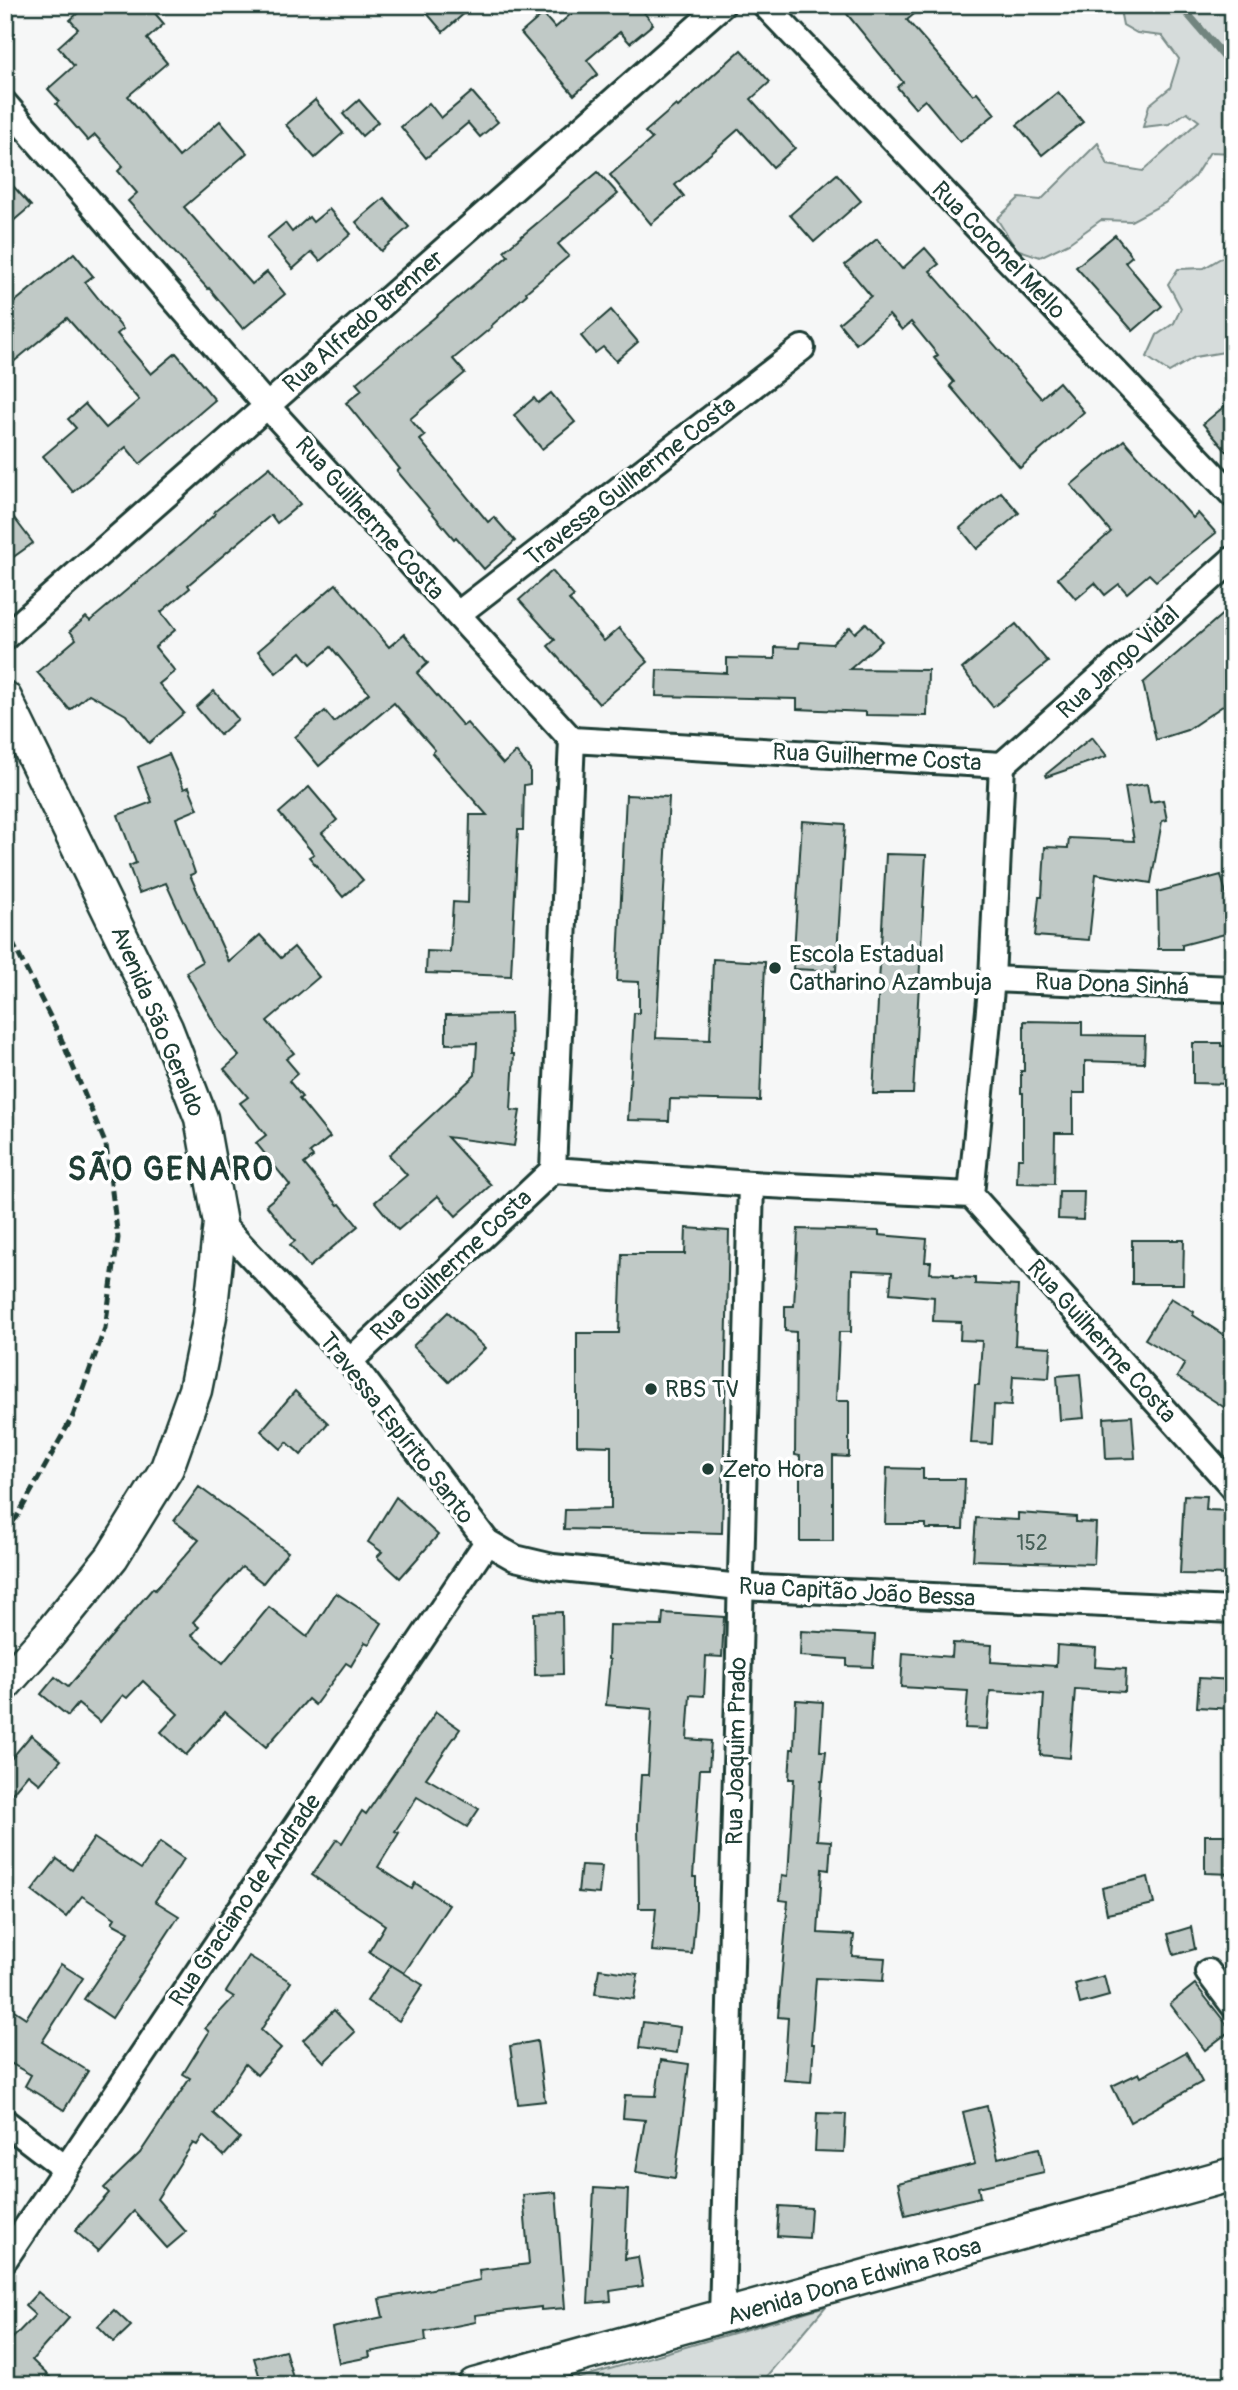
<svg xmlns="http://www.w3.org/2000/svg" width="1238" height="2390" viewBox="0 0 1238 2390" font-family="Pangolin,sans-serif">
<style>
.green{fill:#d6dcdb;stroke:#7a8c88;stroke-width:2}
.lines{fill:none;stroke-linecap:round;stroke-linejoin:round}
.stream{stroke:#72857f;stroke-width:8}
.building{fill:#c0c9c6;stroke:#1f3d34;stroke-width:2}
.minor-casing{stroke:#1f3d34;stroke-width:30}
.tertiary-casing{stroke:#1f3d34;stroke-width:37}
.minor{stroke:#fff;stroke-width:24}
.tertiary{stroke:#fff;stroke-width:32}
.rail{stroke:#1f3d34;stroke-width:5;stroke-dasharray:10 5;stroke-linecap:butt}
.poi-dot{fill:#1f3d34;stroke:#fff;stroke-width:2.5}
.labels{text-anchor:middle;stroke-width:7;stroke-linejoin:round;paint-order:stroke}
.number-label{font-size:21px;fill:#476058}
.street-label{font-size:24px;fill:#1f3d34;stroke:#fff}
.poi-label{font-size:24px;fill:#1f3d34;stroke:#fff;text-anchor:start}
.district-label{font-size:32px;font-weight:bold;letter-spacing:2px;fill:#1f3d34;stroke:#fff}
</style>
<rect width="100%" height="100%" fill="#f6f7f7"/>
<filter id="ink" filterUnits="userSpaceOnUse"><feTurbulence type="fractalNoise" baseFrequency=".0143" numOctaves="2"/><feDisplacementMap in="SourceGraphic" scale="14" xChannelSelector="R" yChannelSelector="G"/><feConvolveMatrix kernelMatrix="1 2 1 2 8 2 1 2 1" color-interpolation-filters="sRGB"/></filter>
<g filter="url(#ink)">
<g class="green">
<polygon points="1119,5 1233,5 1233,153 1210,152 1194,177 1165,203 1131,221 1101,220 1069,243 1040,257 1016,249 997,219 1019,198 1041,200 1098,143 1108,165 1143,171 1199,121 1187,112 1169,124 1143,127 1149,105 1170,88 1179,59 1162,36 1137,33 1123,25"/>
<polygon points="1233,251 1233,348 1224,352 1195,357 1169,372 1147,357 1157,335 1174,323 1181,308 1168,284 1178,269 1204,268"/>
<polygon points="826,2306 759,2385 555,2385"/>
</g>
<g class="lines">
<polyline class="stream" points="1180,5 1233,67"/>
</g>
<g class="building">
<polygon points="87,5 148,5 164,24 147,39 167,63 128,96 179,157 220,121 247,153 184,207 252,284 267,272 285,294 243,329 209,288 208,289 128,201 137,193 118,171 123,166 95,135 88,141 56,104 59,101 48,89 74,66 58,47 78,29 70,20"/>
<polygon points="420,5 474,5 443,32"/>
<polygon points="581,5 638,5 653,24 630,43 620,32 587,60 598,74 574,95 521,33 543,14 555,28"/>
<polygon points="857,5 925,5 907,20 973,95 977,92 995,114 960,142 925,100 915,108 897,87 903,82 847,14"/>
<polygon points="741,50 770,82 751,99 795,148 773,167 739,129 675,185 684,196 651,224 610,175 652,139 645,132 676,105 678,107"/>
<polygon points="472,92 498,122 480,137 468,123 426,158 401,127 429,103 441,118"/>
<polygon points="1058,92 1083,122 1042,155 1017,125"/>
<polygon points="315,100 343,133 315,158 286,125"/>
<polygon points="359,100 378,122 362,136 343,114"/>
<polygon points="598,172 618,194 558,244 569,256 526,292 527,294 491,326 492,327 453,359 465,373 410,419 425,436 420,440 488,522 494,517 515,541 484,569 456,537 454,539 397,471 400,469 346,403 362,390 356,383 508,256 504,251"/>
<polygon points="837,174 861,201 814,242 790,215"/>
<polygon points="5,177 31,206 5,228"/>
<polygon points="384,198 409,227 381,251 356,222"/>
<polygon points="329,209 351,234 320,261 312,252 293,269 267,238 285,223 292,232 309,217 313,222"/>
<polygon points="1115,235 1132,256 1125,262 1162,306 1133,331 1076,267"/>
<polygon points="877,239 902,269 925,248 939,264 930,271 1041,398 1059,382 1084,412 1020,468 950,386 954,382 934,358 938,355 911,322 902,330 889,315 856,344 839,323 871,296 845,265"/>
<polygon points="74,253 93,276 85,282 123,329 117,334 151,374 176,353 215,400 140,464 126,447 73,492 43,456 76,428 68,419 85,404 106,428 139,400 67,318 5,369 5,310"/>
<polygon points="611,310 638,342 616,361 603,347 595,353 581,336"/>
<polygon points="551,393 575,422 542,449 514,415 534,398 538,403"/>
<polygon points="1233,399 1233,459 1203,424"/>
<polygon points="1124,440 1193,518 1198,513 1216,533 1156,581 1149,574 1127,593 1119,584 1105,595 1095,583 1076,599 1058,578 1111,532 1071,485"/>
<polygon points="270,467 300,504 277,523 271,515 188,585 190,588 161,612 175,630 155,647 175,671 159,684 184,713 149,743 126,715 89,694 70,710 37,672 76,639 70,631 86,617 90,621 186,540 215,514 214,512"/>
<polygon points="1001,492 1019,513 977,549 960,528"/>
<polygon points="5,506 33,543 5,563"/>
<polygon points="552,571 574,596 569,600 604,641 619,628 648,662 599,704 548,646 555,640 519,600"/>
<polygon points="336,584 389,647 404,634 428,663 417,673 463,726 467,723 503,764 516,752 530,769 530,784 524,785 523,830 518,830 511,976 426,973 427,951 450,952 453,902 468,903 470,815 487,815 432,753 435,750 394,703 319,766 295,737 325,711 334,722 369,693 331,647 311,664 301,652 276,673 258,651"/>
<polygon points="1233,605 1233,699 1187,730 1156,740 1143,683"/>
<polygon points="866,623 882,641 850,669 928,670 927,716 866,715 866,712 797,709 797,699 656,696 657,670 727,673 727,658 775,659 775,647 799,648 800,642 832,644 850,627 855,633"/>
<polygon points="1016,624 1048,662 993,707 962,669"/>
<polygon points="214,691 238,719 220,735 196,707"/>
<polygon points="1092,737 1107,756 1046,777 1045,775"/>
<polygon points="169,754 184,789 189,787 198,809 176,818 195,873 190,875 229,962 260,935 281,958 294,947 319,977 267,1021 294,1053 286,1059 298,1073 289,1081 302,1097 299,1099 330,1137 310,1153 313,1157 304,1164 338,1205 340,1204 358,1226 309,1267 290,1245 295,1241 266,1205 290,1185 256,1143 266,1135 240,1103 248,1097 224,1069 239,1056 218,1030 186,972 202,962 166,883 139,893 129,866 136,863 118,815 152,802 138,767"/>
<polygon points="1147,784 1150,802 1163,800 1167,820 1162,821 1151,883 1096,874 1089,940 1035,936 1039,897 1042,897 1045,847 1068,848 1069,838 1134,841 1125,787"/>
<polygon points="309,787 337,820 322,833 363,880 343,897 309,857 314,854 279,813"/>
<polygon points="626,795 669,797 656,1038 710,1040 713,959 765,962 760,1101 670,1099 669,1121 628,1120 634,1013 639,1013 639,982 617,981"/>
<polygon points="802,821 845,824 836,971 793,969"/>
<polygon points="886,854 926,855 913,1094 873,1094"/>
<polygon points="1221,875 1233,919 1233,932 1182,945 1182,949 1158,949 1157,892"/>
<polygon points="510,1014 511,1054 514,1054 511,1110 520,1111 514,1146 447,1137 491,1185 456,1216 438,1196 398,1230 375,1202 407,1175 389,1155 475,1075 477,1043 446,1044 446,1015"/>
<polygon points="1024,1021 1082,1022 1082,1035 1145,1036 1144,1063 1085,1061 1085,1093 1073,1093 1073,1133 1055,1133 1054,1184 1017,1183 1018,1158 1023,1158 1023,1093 1021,1093 1021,1071 1024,1071"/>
<polygon points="1193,1043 1221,1043 1221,1046 1233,1046 1233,1084 1193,1083"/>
<polygon points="1059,1191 1084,1191 1083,1220 1058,1219"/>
<polygon points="686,1228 729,1231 722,1533 564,1529 565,1510 611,1509 611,1446 577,1445 577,1333 619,1333 622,1254 685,1254"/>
<polygon points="798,1229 879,1231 879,1235 927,1239 925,1262 931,1262 930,1273 954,1274 954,1277 975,1278 975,1284 1018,1286 1015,1345 1051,1347 1049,1378 1013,1376 1011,1406 994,1405 992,1444 971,1443 975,1385 979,1385 982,1341 960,1340 961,1322 933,1321 934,1297 890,1293 892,1272 852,1270 851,1332 839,1332 836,1401 849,1401 849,1457 833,1456 833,1541 800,1541 800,1456 795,1455 796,1332 785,1331 785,1306 794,1306"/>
<polygon points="1132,1240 1184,1240 1183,1284 1132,1284"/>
<polygon points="1171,1298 1194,1312 1193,1315 1233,1341 1233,1413 1177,1377 1185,1363 1145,1339"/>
<polygon points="448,1312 485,1348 449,1382 413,1346"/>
<polygon points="1080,1374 1084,1418 1060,1420 1057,1376"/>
<polygon points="295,1391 328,1423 301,1455 287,1442 281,1449 261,1431"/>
<polygon points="1132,1416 1135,1458 1106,1459 1104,1418"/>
<polygon points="887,1468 923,1469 923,1479 965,1479 963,1529 926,1529 926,1524 885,1524"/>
<polygon points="199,1487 288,1552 263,1583 242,1567 193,1622 199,1627 192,1635 223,1663 269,1607 307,1637 336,1593 382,1623 369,1644 365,1642 351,1666 346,1663 315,1705 308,1699 266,1747 225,1712 186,1755 161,1732 178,1714 143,1681 127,1698 123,1695 100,1722 78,1704 68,1716 41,1694 55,1677 68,1687 153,1588 155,1590 199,1540 174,1521"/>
<polygon points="1184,1495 1207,1496 1206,1510 1233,1511 1230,1575 1180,1574"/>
<polygon points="396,1497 438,1535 400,1578 377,1557 382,1552 368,1542"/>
<polygon points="1018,1513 1076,1517 1076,1522 1096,1523 1094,1564 973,1560 976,1518 1018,1520"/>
<polygon points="562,1612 563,1674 535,1675 534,1613"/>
<polygon points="663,1613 724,1617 722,1657 706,1656 704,1696 690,1695 687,1739 711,1741 709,1769 700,1769 693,1877 696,1877 696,1909 692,1954 652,1951 656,1908 639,1908 638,1825 641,1775 648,1775 652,1709 606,1705 610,1660 608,1659 609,1625 662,1626"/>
<polygon points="801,1631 875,1635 873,1667 847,1666 847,1659 800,1656"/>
<polygon points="953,1643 992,1645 991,1662 1056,1666 1057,1645 1096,1648 1095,1667 1126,1669 1125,1692 1075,1689 1070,1758 1040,1755 1044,1694 990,1691 987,1729 965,1728 968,1691 901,1687 903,1653 952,1657"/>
<polygon points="1199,1678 1233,1680 1233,1709 1197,1707"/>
<polygon points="796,1700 823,1702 820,1751 826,1751 823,1781 821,1781 817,1840 831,1841 829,1870 822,1869 818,1933 854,1935 852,1956 885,1958 883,1981 816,1978 811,2044 814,2044 811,2082 784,2080 788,2018 778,2017 788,1901 780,1900 782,1875 788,1876 794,1779 789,1779 791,1749 794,1749"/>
<polygon points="436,1712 460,1729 426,1778 479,1809 467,1827 417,1797 395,1831 399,1833 378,1867 412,1889 415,1883 449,1905 404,1973 369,1952 385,1925 312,1875 337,1839 342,1843 362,1811 366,1814"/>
<polygon points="31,1735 61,1760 40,1784 28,1774 5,1802 5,1766"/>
<polygon points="1205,1835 1233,1835 1232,1874 1205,1873"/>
<polygon points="94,1838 141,1869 160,1842 184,1859 155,1901 179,1916 112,2018 84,1999 129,1932 112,1923 115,1918 82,1896 66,1917 32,1891 57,1859 72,1870"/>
<polygon points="581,1865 602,1866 599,1894 578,1892"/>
<polygon points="1148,1877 1154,1904 1107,1914 1102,1888"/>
<polygon points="1191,1927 1195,1949 1174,1955 1168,1934"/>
<polygon points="249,1956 291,1982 261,2030 281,2048 257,2075 245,2064 213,2113 240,2138 224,2156 203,2136 197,2145 193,2143 157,2199 186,2232 167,2248 134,2211 98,2251 75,2231 109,2193 104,2188 140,2153 190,2078 183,2074 209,2032 205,2028 234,1997 226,1992"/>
<polygon points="61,1964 83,1978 42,2042 88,2071 64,2110 25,2086 31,2075 5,2060 5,2004 26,2018"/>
<polygon points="391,1965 423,1985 399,2021 367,2001"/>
<polygon points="599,1969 638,1974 634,1999 595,1994"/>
<polygon points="1104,1976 1109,1996 1080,2004 1075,1984"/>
<polygon points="1195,1984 1231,2030 1205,2050 1170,2004"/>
<polygon points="334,2010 355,2032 324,2062 303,2040"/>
<polygon points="643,2022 680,2027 677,2053 639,2048"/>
<polygon points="537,2041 545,2101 518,2104 510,2046"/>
<polygon points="1186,2052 1202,2082 1130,2122 1112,2086 1139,2073 1141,2077"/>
<polygon points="661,2060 689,2064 675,2178 636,2172 645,2120 623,2118 625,2095 656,2096"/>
<polygon points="987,2106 998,2158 1039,2148 1044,2172 978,2187 980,2197 905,2215 898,2183 975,2164 963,2112"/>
<polygon points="817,2113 846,2114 844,2152 815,2151"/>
<polygon points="594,2188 628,2190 625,2259 638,2257 643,2286 610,2291 611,2301 588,2303"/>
<polygon points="556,2192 565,2308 541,2310 541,2307 475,2315 476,2322 425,2332 426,2341 369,2352 370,2357 339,2363 332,2328 383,2317 379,2299 480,2280 479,2270 529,2264 523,2195"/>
<polygon points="779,2206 811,2208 809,2238 777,2236"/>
<polygon points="38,2292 69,2318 32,2360 58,2385 5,2385 5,2346 35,2315 25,2306"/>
<polygon points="114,2310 131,2326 114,2342 98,2326"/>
<polygon points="285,2350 295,2385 262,2385 254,2358"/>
</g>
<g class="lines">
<defs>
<g id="minor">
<polyline points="765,5 1233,495"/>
<polyline points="5,104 267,406 572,740"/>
<polyline points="458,614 802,348"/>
<polyline points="5,637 722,5"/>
<polyline points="1002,765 1233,559"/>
<polyline points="992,979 1233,989"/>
<polyline points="971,1195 992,979 1002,765 572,740 553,1170 751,1184 971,1195 1233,1487"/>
<polyline points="220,1223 350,1361 487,1542 515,1558 553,1567 740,1587 1233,1610"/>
<polyline points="350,1361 553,1170"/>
<polyline points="1208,1972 1233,2005"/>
<polyline points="5,2122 65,2168"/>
<polyline points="5,2259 487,1542"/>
<polyline points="722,2318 751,1184"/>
</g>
<g id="tertiary">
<polyline points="5,698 166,1028 201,1118 220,1223 210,1316 195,1390 167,1468 112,1557 47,1637 5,1684"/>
<polyline points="474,2385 1233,2174"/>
</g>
</defs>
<use href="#minor" class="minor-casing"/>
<use href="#tertiary" class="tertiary-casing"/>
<use href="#minor" class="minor"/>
<use href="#tertiary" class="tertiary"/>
<polyline class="rail" points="5,928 60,1036 106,1145 118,1238 105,1328 73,1416 17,1517 5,1530"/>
</g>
</g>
<g class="poi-dot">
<circle cx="775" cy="968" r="7"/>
<circle cx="651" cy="1389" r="7"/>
<circle cx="708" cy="1469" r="7"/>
</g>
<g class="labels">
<g class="number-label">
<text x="1032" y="1550">152</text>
</g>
<g class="street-label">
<text transform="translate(999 250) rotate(46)" y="8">Rua Coronel Mello</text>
<text transform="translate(363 321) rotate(-41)" y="8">Rua Alfredo Brenner</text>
<text transform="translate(630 481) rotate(-38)" y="8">Travessa Guilherme Costa</text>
<text transform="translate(370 518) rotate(48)" y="8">Rua Guilherme Costa</text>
<text transform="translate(1118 662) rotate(-42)" y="8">Rua Jango Vidal</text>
<text transform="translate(877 757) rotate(3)" y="8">Rua Guilherme Costa</text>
<text transform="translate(1112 984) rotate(2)" y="8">Rua Dona Sinhá</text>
<text transform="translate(158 1021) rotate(67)" y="8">Avenida São Geraldo</text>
<text transform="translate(451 1265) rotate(-43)" y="8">Rua Guilherme Costa</text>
<text transform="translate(1102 1341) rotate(48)" y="8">Rua Guilherme Costa</text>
<text transform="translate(397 1428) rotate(52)" y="8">Travessa Espírito Santo</text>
<text transform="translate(857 1592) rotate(3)" y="8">Rua Capitão João Bessa</text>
<text transform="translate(736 1751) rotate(-89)" y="8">Rua Joaquim Prado</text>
<text transform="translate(245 1900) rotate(-56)" y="8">Rua Graciano de Andrade</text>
<text transform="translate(854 2281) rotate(-16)" y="8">Avenida Dona Edwina Rosa</text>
</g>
<g class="poi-label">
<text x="789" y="962">Escola Estadual<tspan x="789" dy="28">Catharino Azambuja</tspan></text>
<text x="665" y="1397">RBS TV</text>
<text x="722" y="1477">Zero Hora</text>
</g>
<g class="district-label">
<text x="171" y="1180">SÃO GENARO</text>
</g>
</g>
<rect width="1238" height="2390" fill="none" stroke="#fff" stroke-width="28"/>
<rect x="14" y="14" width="1210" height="2362" fill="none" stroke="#1f3d34" stroke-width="2.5" filter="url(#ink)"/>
</svg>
